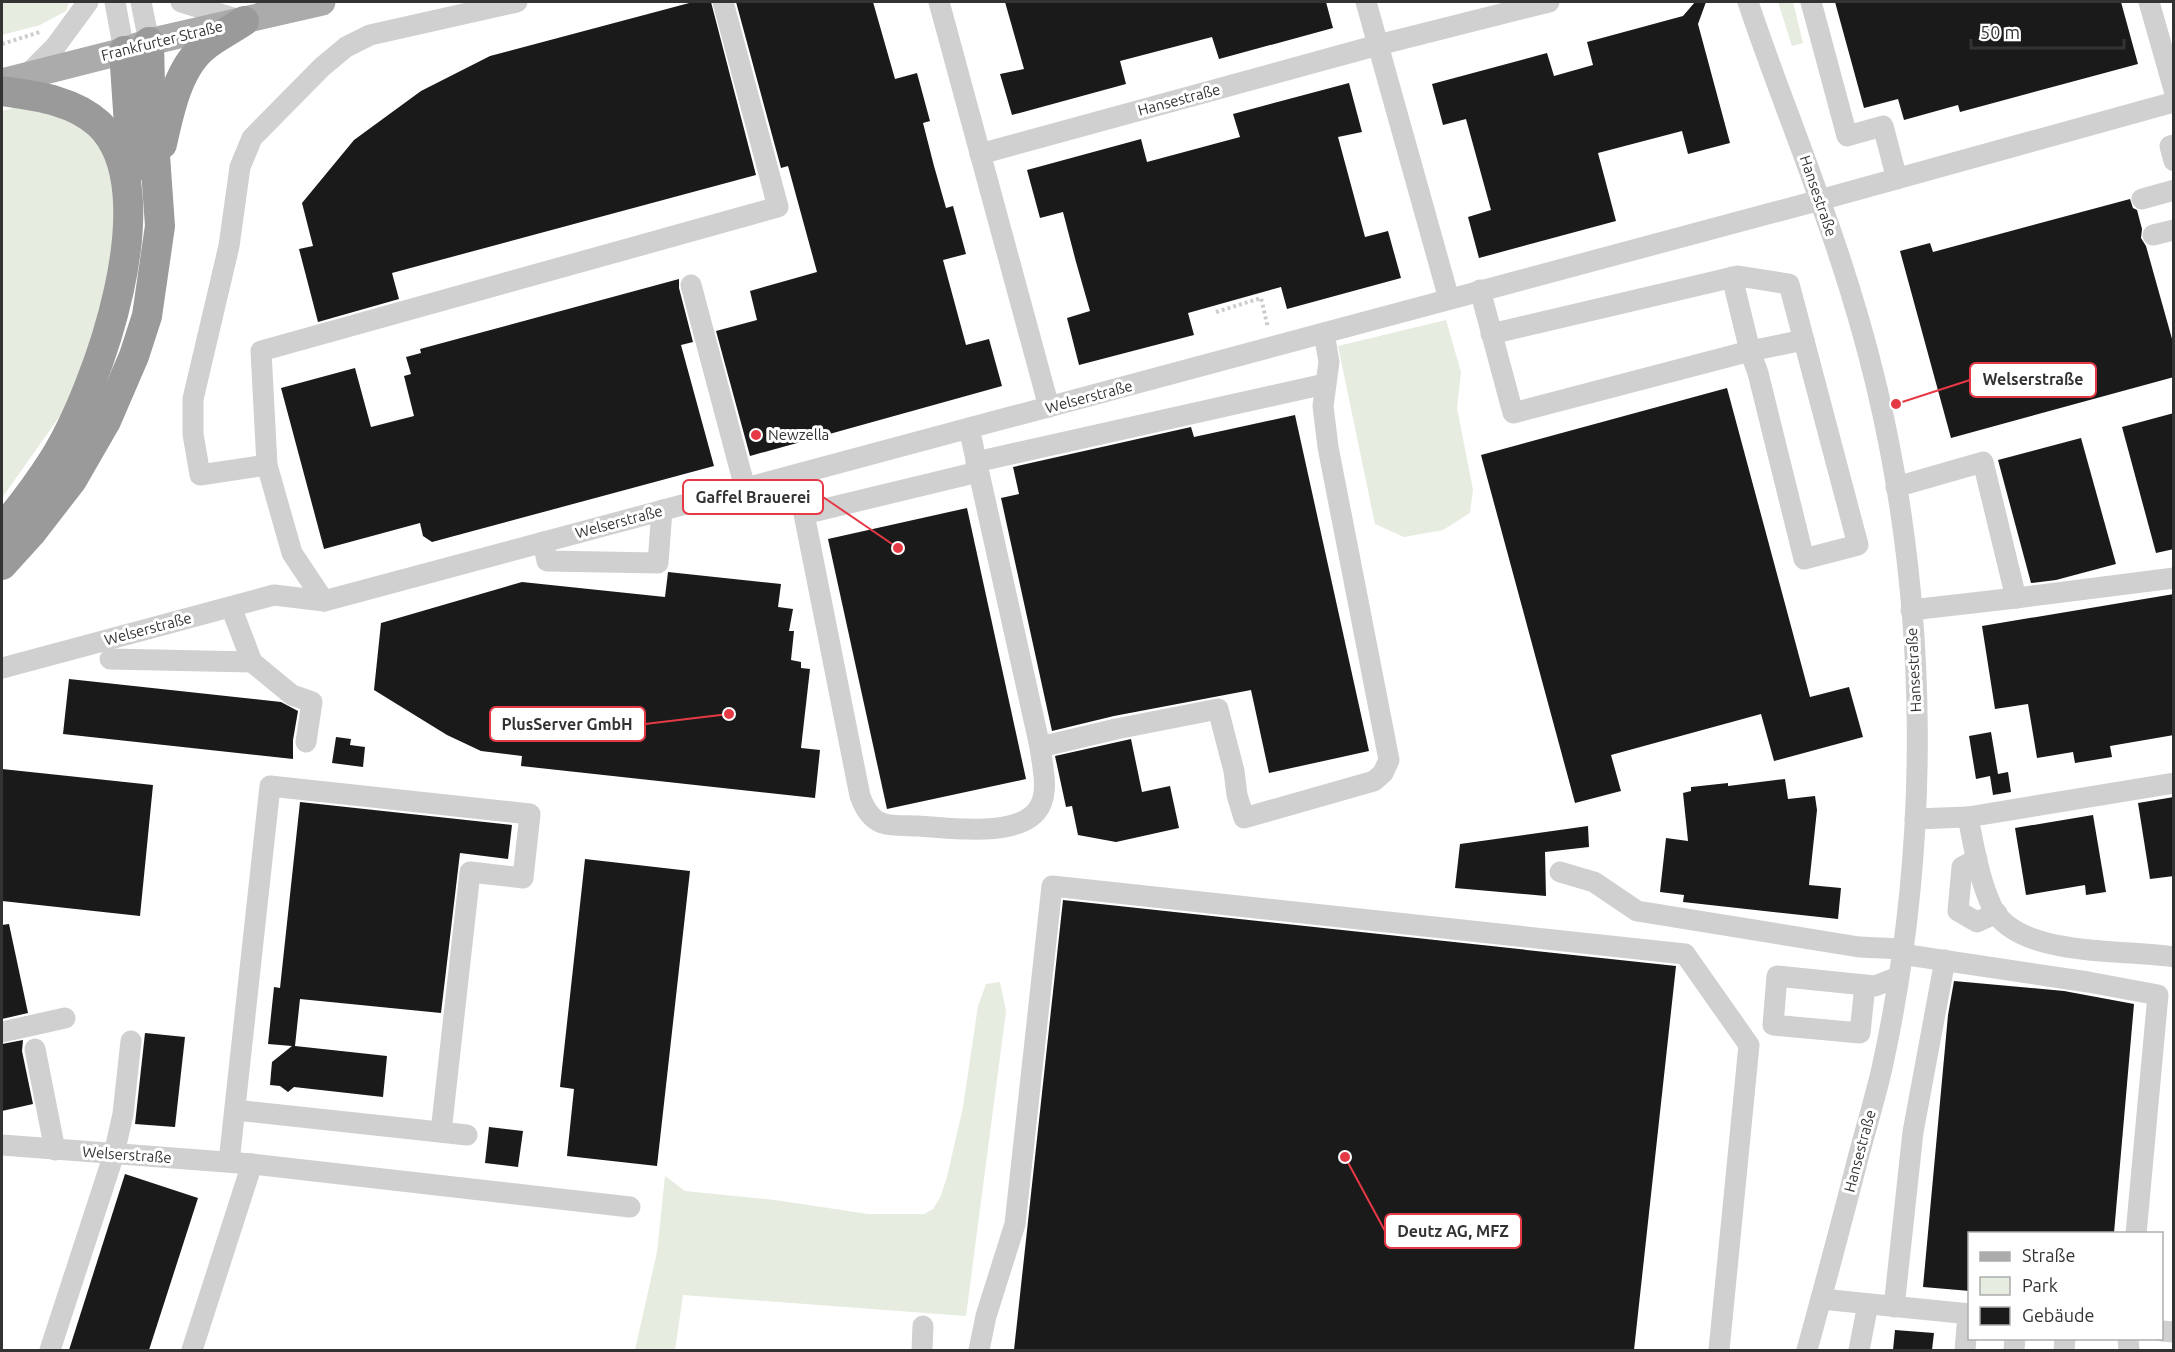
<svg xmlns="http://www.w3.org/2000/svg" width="2175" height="1352" viewBox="0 0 2175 1352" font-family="Ubuntu,sans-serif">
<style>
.green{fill:#e6ecdf}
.building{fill:#1a1a1a}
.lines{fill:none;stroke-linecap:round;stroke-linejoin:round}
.path{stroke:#cdcdcd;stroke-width:4;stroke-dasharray:3 3;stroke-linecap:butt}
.minor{stroke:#d0d0d0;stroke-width:21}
.major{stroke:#ababab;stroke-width:27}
.highway{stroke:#9a9a9a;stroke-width:30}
.poi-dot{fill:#e63946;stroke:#fff;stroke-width:2}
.labels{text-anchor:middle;stroke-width:6;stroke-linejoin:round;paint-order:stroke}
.street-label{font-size:15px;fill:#333;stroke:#fff}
.poi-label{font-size:15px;fill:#333;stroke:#fff;text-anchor:start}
.leader{fill:none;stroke:#e63946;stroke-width:2}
.callout-dot{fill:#e63946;stroke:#fff;stroke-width:2}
.callout{fill:#fff;stroke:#e63946;stroke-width:2}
.callout-label{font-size:16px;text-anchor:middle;font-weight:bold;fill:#333}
</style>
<rect width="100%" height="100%" fill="#fff"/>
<g class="green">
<polygon points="2,2 69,2 66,11 40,25 2,35"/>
<polygon points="1778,2 1793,2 1803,43 1792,46"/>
<polygon points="14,108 49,110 79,122 99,144 113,168 116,219 109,275 92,349 64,410 2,498 2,111"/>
<polygon points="1446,320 1461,372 1457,408 1473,490 1470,513 1443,530 1404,537 1375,524 1338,346"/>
<polygon points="1000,982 1006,1011 966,1316 683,1295 675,1350 635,1350 657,1252 665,1176 685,1191 775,1200 868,1214 924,1214 933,1209 940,1198 947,1177 963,1107 978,1006 986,984"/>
</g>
<g class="building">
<polygon points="693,2 711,2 756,175 392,273 399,299 318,322 299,249 313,246 302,203 354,140 421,91 490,56"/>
<polygon points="736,2 873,2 895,79 917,73 930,121 923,123 934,166 946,208 953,206 966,254 943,260 966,345 989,339 1002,386 750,456 716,331 757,320 750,291 817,272 788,166 781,168"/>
<polygon points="1005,2 1326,2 1333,28 1219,59 1212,37 1120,61 1126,84 1012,115 1000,74 1024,69"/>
<polygon points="1695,2 1706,2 1698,24 1730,143 1688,154 1682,131 1598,153 1616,221 1479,258 1468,217 1491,210 1466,119 1443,125 1432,84 1547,53 1554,76 1593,65 1587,42 1683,16"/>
<polygon points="1835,2 2121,2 2138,64 1960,112 1958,105 1904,120 1898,99 1864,108"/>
<polygon points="1349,83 1362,132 1338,137 1365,237 1388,231 1401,278 1287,309 1281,287 1188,313 1194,335 1079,365 1067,318 1090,311 1076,262 1063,212 1040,218 1027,170 1141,139 1147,162 1240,137 1233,114"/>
<polygon points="2130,199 2133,208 2137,210 2142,229 2141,238 2146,246 2174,346 2174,377 1951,438 1900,251 1930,243 1933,252"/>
<polygon points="679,279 679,288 693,342 681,345 714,466 432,542 423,536 420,523 324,549 281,388 355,368 371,427 414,416 404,376 411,374 406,357 421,353 420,349"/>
<polygon points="1727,388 1810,697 1849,687 1863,737 1774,761 1761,714 1611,755 1621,791 1575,803 1481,455"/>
<polygon points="2174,413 2174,549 2156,553 2122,427"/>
<polygon points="1295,415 1369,751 1269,773 1251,690 1114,716 1052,731 1001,498 1019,494 1013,467 1191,427 1194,437"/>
<polygon points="2081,438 2116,564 2056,580 2031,583 1998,460"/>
<polygon points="967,508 1026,779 887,809 828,539"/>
<polygon points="668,572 781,584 778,607 793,609 789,631 794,631 791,660 801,662 801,668 810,669 801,748 820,750 815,798 521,766 522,756 481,751 447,735 374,690 381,623 522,582 665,597"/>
<polygon points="2174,594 2174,735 2110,746 2112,757 2075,763 2073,752 2037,758 2028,704 1995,709 1982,626"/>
<polygon points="69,679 281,702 298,711 293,740 293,759 63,734"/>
<polygon points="1991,732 1998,774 2008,772 2011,792 1993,795 1990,776 1976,779 1969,736"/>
<polygon points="336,737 351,739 350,745 365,747 363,767 332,763"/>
<polygon points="1131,739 1142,792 1170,786 1179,828 1116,842 1078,835 1072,806 1066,807 1055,756"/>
<polygon points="2,769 153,785 140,916 2,901"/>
<polygon points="1785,779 1788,799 1815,796 1817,810 1809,885 1841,888 1838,919 1683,902 1684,895 1660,892 1666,838 1688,841 1683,793 1691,791 1691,787 1728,783 1728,786"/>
<polygon points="2174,797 2174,876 2150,879 2138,803"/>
<polygon points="300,802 512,825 508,859 460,853 441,1013 300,999 295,1046 387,1056 383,1097 294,1087 288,1092 280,1086 270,1085 272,1062 292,1046 268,1044 274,987 280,988"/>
<polygon points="2093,815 2106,892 2086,895 2085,885 2026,895 2015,828"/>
<polygon points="1588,826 1589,847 1545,852 1546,896 1455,888 1460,844"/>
<polygon points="585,859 690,871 657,1166 567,1156 574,1089 560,1087"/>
<polygon points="1063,900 1676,966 1634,1350 1014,1350"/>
<polygon points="9,924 28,1013 2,1019 2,925"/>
<polygon points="1954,981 2064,991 2134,1004 2114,1233 1970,1233 1970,1291 1923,1287 1948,1015"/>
<polygon points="145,1033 185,1037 175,1127 135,1124"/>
<polygon points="23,1040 22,1051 33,1104 2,1111 2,1044"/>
<polygon points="489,1127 523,1131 518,1167 485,1163"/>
<polygon points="125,1174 198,1198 149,1350 69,1350"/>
<polygon points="1895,1330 1934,1333 1932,1350 1893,1350"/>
</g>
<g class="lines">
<g class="path">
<polyline points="2,44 40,32"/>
<polyline points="1216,312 1261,298 1268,328"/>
</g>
<g class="minor">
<polyline points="115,2 124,51"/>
<polyline points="141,2 149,42"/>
<polyline points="181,2 240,20"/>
<polyline points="939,2 1049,407"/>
<polyline points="1366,2 1378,45 1549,2"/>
<path d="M 1748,2 C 1770,68 1796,132 1819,198 C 1841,258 1861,322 1876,384 C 1929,606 1931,845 1882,1068 C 1875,1099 1865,1131 1857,1162 C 1841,1225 1824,1288 1807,1350"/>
<polyline points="1811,2 1847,136 1883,126 1897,179"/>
<polyline points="2149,2 2174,90"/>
<polyline points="27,75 55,47 88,2"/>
<polyline points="2174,145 2170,146 2174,161"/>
<polyline points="980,154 1378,45 1449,299"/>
<polyline points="2142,199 2174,190"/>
<polyline points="2153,235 2174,230"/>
<polyline points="1732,277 1750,351 1804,340"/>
<polyline points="691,285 745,488"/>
<polyline points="1480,290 1513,413 1750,351 1758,373 1804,559 1858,545 1789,284 1738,276 1491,334"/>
<path d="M 969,428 L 1040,747 C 1042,765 1049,789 1040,806 C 1023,839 950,828 919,826 C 908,825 893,827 882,823 C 870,819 864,807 860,796 L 804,514 L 978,472"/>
<polyline points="976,462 1325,384"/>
<polyline points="267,465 200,475 193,434 193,399 229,246 240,167 252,138 322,67 346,47 370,35 517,2"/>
<polyline points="1896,487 1983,462 2016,598 2174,578"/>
<polyline points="543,542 547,561 658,563 662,510"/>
<polyline points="324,601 292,553 267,465 261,351 778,207 723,2"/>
<polyline points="231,607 252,662 292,695 312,702 306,742"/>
<polyline points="1911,610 2016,598"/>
<polyline points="110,659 252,662"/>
<polyline points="2,668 274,595 324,601 1820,200 2174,102"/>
<polyline points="1040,747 1116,729 1218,709 1234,771 1237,795 1244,818 1374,781 1383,773 1389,760 1328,447 1323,406 1329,362 1324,333"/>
<path d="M 1968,817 C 1974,847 1979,879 1992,907 C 2017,958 2125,949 2174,957"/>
<polyline points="1915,819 1968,817 2174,783"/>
<polyline points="1977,859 1962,867 1958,911 1977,922 1997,913"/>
<polyline points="1560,872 1594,882 1637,911 1859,947 1902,949"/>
<polyline points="1901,954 2088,982 2158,995 2136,1234"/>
<polyline points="1865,985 1860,1033 1773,1025 1777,976 1865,985 1875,986 1898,977"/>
<polyline points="2,1032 65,1018"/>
<polyline points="35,1049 55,1150"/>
<polyline points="235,1110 467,1135"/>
<polyline points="2,1145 252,1164 630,1207"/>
<polyline points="229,1162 270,786 530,814 523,878 470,872 441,1132"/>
<polyline points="1821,1299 1970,1314"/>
<polyline points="1894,1307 1913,1132 1945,960"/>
<polyline points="2162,1331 2174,1332"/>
<polyline points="2128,1338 2129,1350"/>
<polyline points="50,1350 114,1154 123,1114 131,1041"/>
<polyline points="192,1350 252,1164"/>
<polyline points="922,1350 923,1326"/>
<polyline points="979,1350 986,1316 1015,1224 1052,886 1685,954 1749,1045 1719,1350"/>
<polyline points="1859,1350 1868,1304"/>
<polyline points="1965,1350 1968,1314"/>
<polyline points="2014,1350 2015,1338"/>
<polyline points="2064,1350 2065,1338"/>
</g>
<polyline class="major" points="2,82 124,51 149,42 322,2"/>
<g class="highway">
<polyline points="124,51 130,140 130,171"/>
<path d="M 2,91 C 36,96 73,100 99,124 C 169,190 97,390 54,459 C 38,484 21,507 2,529"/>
<path d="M 162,144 C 169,112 178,68 204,47 C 216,37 231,30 244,21"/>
<polyline points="2,565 31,533 72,480 106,421 134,356 147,316 160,226 150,85 149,42"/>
</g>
</g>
<circle class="poi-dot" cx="756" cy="435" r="6"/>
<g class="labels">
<g class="street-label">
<text transform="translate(162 41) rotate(-14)" y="5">Frankfurter Straße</text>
<text transform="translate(1179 100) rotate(-15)" y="5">Hansestraße</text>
<text transform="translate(1818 196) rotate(71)" y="5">Hansestraße</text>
<text transform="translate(1089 397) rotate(-15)" y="5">Welserstraße</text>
<text transform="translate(619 522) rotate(-15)" y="5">Welserstraße</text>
<text transform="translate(148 629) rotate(-15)" y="5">Welserstraße</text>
<text transform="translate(1914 670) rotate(-93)" y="5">Hansestraße</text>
<text transform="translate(1860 1151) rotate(-75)" y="5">Hansestraße</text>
<text transform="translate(127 1155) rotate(4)" y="5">Welserstraße</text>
</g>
<g class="poi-label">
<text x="768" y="440">Newzella</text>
</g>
</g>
<path class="leader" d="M1896 404L1970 380M898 548L823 497M729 714L645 724M1345 1157L1385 1231"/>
<g class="callout-dot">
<circle cx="1896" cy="404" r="6"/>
<circle cx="898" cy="548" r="6"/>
<circle cx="729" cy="714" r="6"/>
<circle cx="1345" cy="1157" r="6"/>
</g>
<g class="callout">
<rect x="1970" y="363" width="126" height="34" rx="6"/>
<rect x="683" y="480" width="140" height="34" rx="6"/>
<rect x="490" y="707" width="155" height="34" rx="6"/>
<rect x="1385" y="1214" width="136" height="34" rx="6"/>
</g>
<g class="callout-label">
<text x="2033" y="385">Welserstraße</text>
<text x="753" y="503">Gaffel Brauerei</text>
<text x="567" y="730">PlusServer GmbH</text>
<text x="1453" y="1237">Deutz AG, MFZ</text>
</g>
<rect width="2175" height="1352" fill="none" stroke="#333333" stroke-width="6"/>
<rect x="1968" y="1232" width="195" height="108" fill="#ffffff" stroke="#adadad" stroke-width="1.5"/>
<rect x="1980" y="1252" width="30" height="9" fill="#ababab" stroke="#adadad" stroke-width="1.5"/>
<text x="2022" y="1262" font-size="18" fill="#333333">Straße</text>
<rect x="1980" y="1277" width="30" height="18" fill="#e6ecdf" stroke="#adadad" stroke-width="1.5"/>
<text x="2022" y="1292" font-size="18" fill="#333333">Park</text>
<rect x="1980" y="1307" width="30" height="18" fill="#1a1a1a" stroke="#adadad" stroke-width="1.5"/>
<text x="2022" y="1322" font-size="18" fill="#333333">Gebäude</text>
<path d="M1971 39v9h153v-9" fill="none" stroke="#333333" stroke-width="3"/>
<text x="1980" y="39" font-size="18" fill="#333333" stroke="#ffffff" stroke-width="4.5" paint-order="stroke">50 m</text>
</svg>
